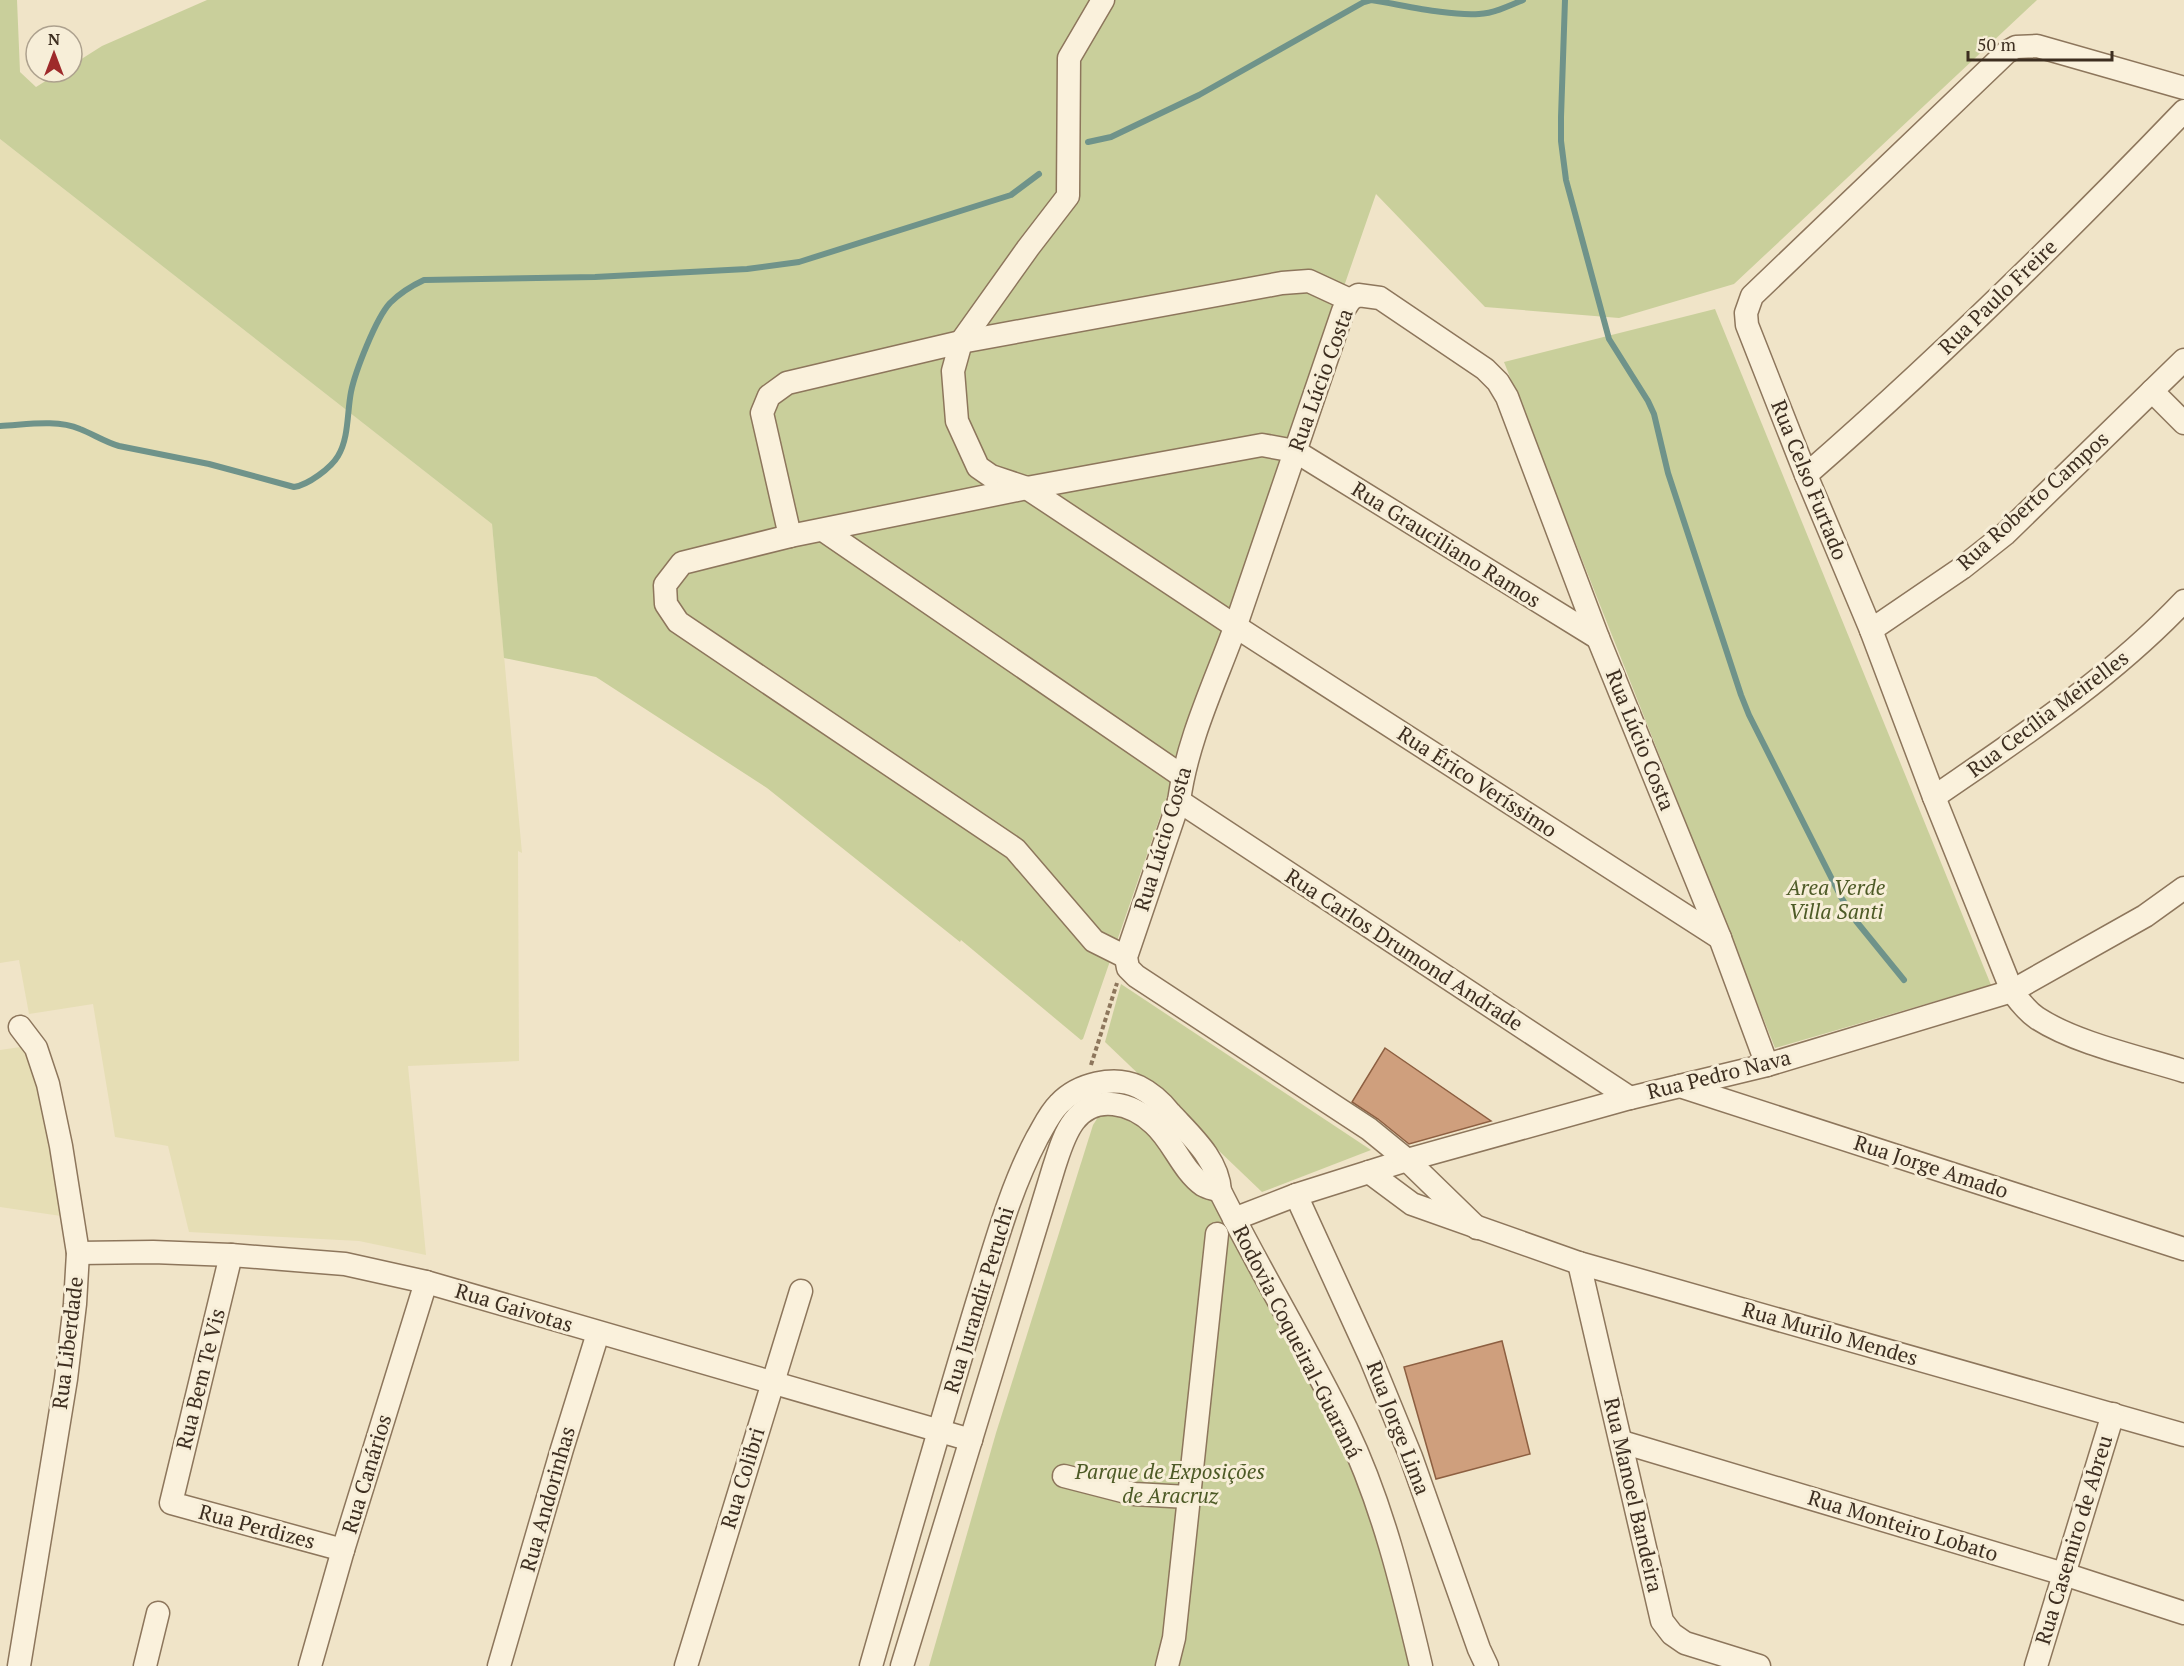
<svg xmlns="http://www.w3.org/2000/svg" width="2184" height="1666" viewBox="0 0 2184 1666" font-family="'PT Serif',serif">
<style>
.farmland{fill:#e6deb5}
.green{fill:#c9cf9b}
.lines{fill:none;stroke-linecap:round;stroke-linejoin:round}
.stream{stroke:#6f938a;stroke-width:6}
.building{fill:#cf9f7d;stroke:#8d5f41;stroke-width:1.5}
.minor-casing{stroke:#8d765c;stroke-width:25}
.path{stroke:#8d765c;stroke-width:4;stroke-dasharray:4.5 3;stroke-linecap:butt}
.minor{stroke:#faf1dc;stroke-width:22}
.labels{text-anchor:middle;stroke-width:6;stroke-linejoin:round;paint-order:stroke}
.street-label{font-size:21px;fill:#3d2e20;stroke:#f7eed8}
.park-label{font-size:21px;font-style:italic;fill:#4d5a26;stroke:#f7eed8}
</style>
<rect width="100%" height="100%" fill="#f0e4c8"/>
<g class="farmland">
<polygon points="0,139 492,524 522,853 518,851 519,1061 408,1066 426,1255 359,1241 189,1232 168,1146 115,1137 93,1004 29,1014 19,960 0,963"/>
<polygon points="34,1045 61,1216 0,1207 0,1050"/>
</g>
<g class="green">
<polygon points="0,0 17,0 20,72 36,87 60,72 72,72 72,65 102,46 207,0 2037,0 1734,284 1619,318 1485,307 1376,194 1083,1039 1081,1040 961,940 960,942 767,788 596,677 504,658 492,524 0,139"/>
<polygon points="1715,309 1991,985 1775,1048 1504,362"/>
<polygon points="1121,984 1371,1150 1262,1192 1105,1042"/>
<polygon points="1127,1104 1227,1210 1347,1432 1416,1666 929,1666 996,1433 1093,1125 1102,1111"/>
</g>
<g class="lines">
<g class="stream">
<polyline points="1565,0 1561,117 1561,141 1566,180 1609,339 1648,401 1654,414 1668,473 1741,695 1749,715 1841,897 1856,921 1904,980"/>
<path d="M 1088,142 L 1111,137 L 1199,95 L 1364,2 L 1371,0 C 1403,5 1448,16 1479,14 C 1494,13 1509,6 1523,0"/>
<path d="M 0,426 C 25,425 56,419 80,429 C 93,434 105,442 119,446 L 209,464 L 294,487 C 308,485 331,468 338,456 C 349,438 347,412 351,392 C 355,372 376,318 390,303 C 400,293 411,286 424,280 L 595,277 L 747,269 L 799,262 L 1011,195 L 1039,174"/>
</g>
</g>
<g class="building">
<polygon points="1385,1048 1491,1121 1409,1144 1378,1119 1352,1102"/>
<polygon points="1502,1341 1530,1454 1436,1479 1404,1367"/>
</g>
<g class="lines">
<defs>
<g id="minor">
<polyline points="1103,0 1069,58 1068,196 1028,248 961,342 953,371 957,421 978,467 991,476 1027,488 1235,626 1720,938"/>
<path d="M 2184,88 L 2037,46 L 2016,47 L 2007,52 L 1752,296 L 1746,313 L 1747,325 L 1806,475 L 1871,630 L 1934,797 L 2012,991 C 2019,1001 2027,1011 2037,1018 C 2075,1043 2139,1057 2184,1071"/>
<polyline points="2152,391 2184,423"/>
<path d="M 1806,475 C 1938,360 2063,237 2184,111"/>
<polyline points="823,530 1182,776"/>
<polyline points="790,536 762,413 769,396 787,383 961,342 1282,283 1309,281 1350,300"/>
<polyline points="1871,630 1962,568 2005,534 2184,360"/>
<path d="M 1934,797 C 2021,737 2110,679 2184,601"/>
<polyline points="1179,801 1630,1098"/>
<polyline points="1126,957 1094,941 1015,849 678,622 666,604 665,585 682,563 790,536 1027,488 1262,445 1295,451 1598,638"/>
<polyline points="1680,1086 2184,1249"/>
<polyline points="1369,1172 1412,1204 1579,1263 2184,1435"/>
<polyline points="1296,1195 1371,1359 1411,1457 1479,1649 1487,1666"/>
<polyline points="1234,1219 1296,1195 1407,1160 1630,1098 1767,1065 2012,991 2145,916 2184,888"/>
<path d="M 1477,1228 L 1407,1160 L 1369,1129 L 1136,976 L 1128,968 L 1126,957 L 1179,801 C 1187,740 1215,683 1236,625 C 1272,520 1307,415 1343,311 L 1350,300 L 1358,295 L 1380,298 L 1485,369 L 1498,382 L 1507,397 L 1598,638 L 1720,938 L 1767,1065"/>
<polyline points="78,1253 153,1252 231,1255 345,1264 426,1282 971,1440"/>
<polyline points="231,1255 171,1503 343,1550"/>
<polyline points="1579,1263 1662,1621 1672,1634 1685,1643 1759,1666"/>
<polyline points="1622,1442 2064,1574 2184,1613"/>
<polyline points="1064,1476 1134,1494 1188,1497"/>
<polyline points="19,1666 66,1379 75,1304 78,1253 61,1146 48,1084 36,1048 20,1027"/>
<polyline points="145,1666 158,1613"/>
<polyline points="310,1666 343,1550 426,1282"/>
<polyline points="499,1666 562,1449 598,1333"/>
<polyline points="686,1666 801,1291"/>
<path d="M 871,1666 C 906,1544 941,1422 978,1300 C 995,1246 1010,1189 1037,1138 C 1044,1126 1049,1114 1059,1104 C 1078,1084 1114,1075 1139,1087 C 1151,1093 1162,1103 1170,1113 C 1191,1136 1218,1159 1220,1191 C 1260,1271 1307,1348 1346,1428 C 1382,1503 1402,1585 1421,1666"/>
<path d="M 902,1666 L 1054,1167 C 1059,1152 1064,1134 1074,1121 C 1095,1093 1132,1103 1154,1124 C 1173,1141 1182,1170 1203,1185 C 1208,1188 1215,1189 1220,1191"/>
<polyline points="1167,1666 1174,1638 1217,1234"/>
<polyline points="2036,1666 2113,1414"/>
</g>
</defs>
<use href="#minor" class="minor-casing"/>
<polyline class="path" points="1091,1065 1117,983"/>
<use href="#minor" class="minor"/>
</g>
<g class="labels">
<g class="street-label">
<text transform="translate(1998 297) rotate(-44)" y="7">Rua Paulo Freire</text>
<text transform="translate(1321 380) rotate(-70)" y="7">Rua Lúcio Costa</text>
<text transform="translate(1809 480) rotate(68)" y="7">Rua Celso Furtado</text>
<text transform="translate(2033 501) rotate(-42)" y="7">Rua Roberto Campos</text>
<text transform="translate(1446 545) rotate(32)" y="7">Rua Grauciliano Ramos</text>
<text transform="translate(2048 714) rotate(-37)" y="7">Rua Cecília Meirelles</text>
<text transform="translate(1640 740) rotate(68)" y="7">Rua Lúcio Costa</text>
<text transform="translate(1477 782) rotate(33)" y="7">Rua Érico Veríssimo</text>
<text transform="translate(1163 839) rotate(-73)" y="7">Rua Lúcio Costa</text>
<text transform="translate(1404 950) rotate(33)" y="7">Rua Carlos Drumond Andrade</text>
<text transform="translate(1719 1075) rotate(-14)" y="7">Rua Pedro Nava</text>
<text transform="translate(1931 1167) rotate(18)" y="7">Rua Jorge Amado</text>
<text transform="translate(979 1300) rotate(-73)" y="7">Rua Jurandir Peruchi</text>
<text transform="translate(514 1308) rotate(17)" y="7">Rua Gaivotas</text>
<text transform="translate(1830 1334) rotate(16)" y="7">Rua Murilo Mendes</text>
<text transform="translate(1297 1342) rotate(63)" y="7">Rodovia Coqueiral-Guaraná</text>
<text transform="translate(68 1343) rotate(-83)" y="7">Rua Liberdade</text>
<text transform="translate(201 1379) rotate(-76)" y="7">Rua Bem Te Vis</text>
<text transform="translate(1398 1428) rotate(69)" y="7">Rua Jorge Lima</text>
<text transform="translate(367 1474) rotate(-73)" y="7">Rua Canários</text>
<text transform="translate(743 1478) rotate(-73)" y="7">Rua Colibri</text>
<text transform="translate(1633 1495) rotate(77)" y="7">Rua Manoel Bandeira</text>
<text transform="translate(548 1499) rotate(-74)" y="7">Rua Andorinhas</text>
<text transform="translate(1903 1526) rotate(17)" y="7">Rua Monteiro Lobato</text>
<text transform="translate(257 1527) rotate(15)" y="7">Rua Perdizes</text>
<text transform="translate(2074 1540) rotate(-73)" y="7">Rua Casemiro de Abreu</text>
</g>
<g class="park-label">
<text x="1836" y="895">Area Verde<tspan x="1836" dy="24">Villa Santi</tspan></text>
<text x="1170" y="1479">Parque de Exposições<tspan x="1170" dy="24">de Aracruz</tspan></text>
</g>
</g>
<g transform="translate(54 54)"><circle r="28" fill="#f7eed8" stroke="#ada18e" stroke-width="1.5"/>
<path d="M0-4.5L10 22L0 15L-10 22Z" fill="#9e2a2b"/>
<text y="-9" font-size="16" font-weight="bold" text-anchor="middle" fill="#3d2e20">N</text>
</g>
<path d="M1968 51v9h144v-9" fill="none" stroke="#3d2e20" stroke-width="3"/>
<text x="1977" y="51" font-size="18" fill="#3d2e20" stroke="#f7eed8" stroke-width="4.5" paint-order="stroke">50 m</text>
</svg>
